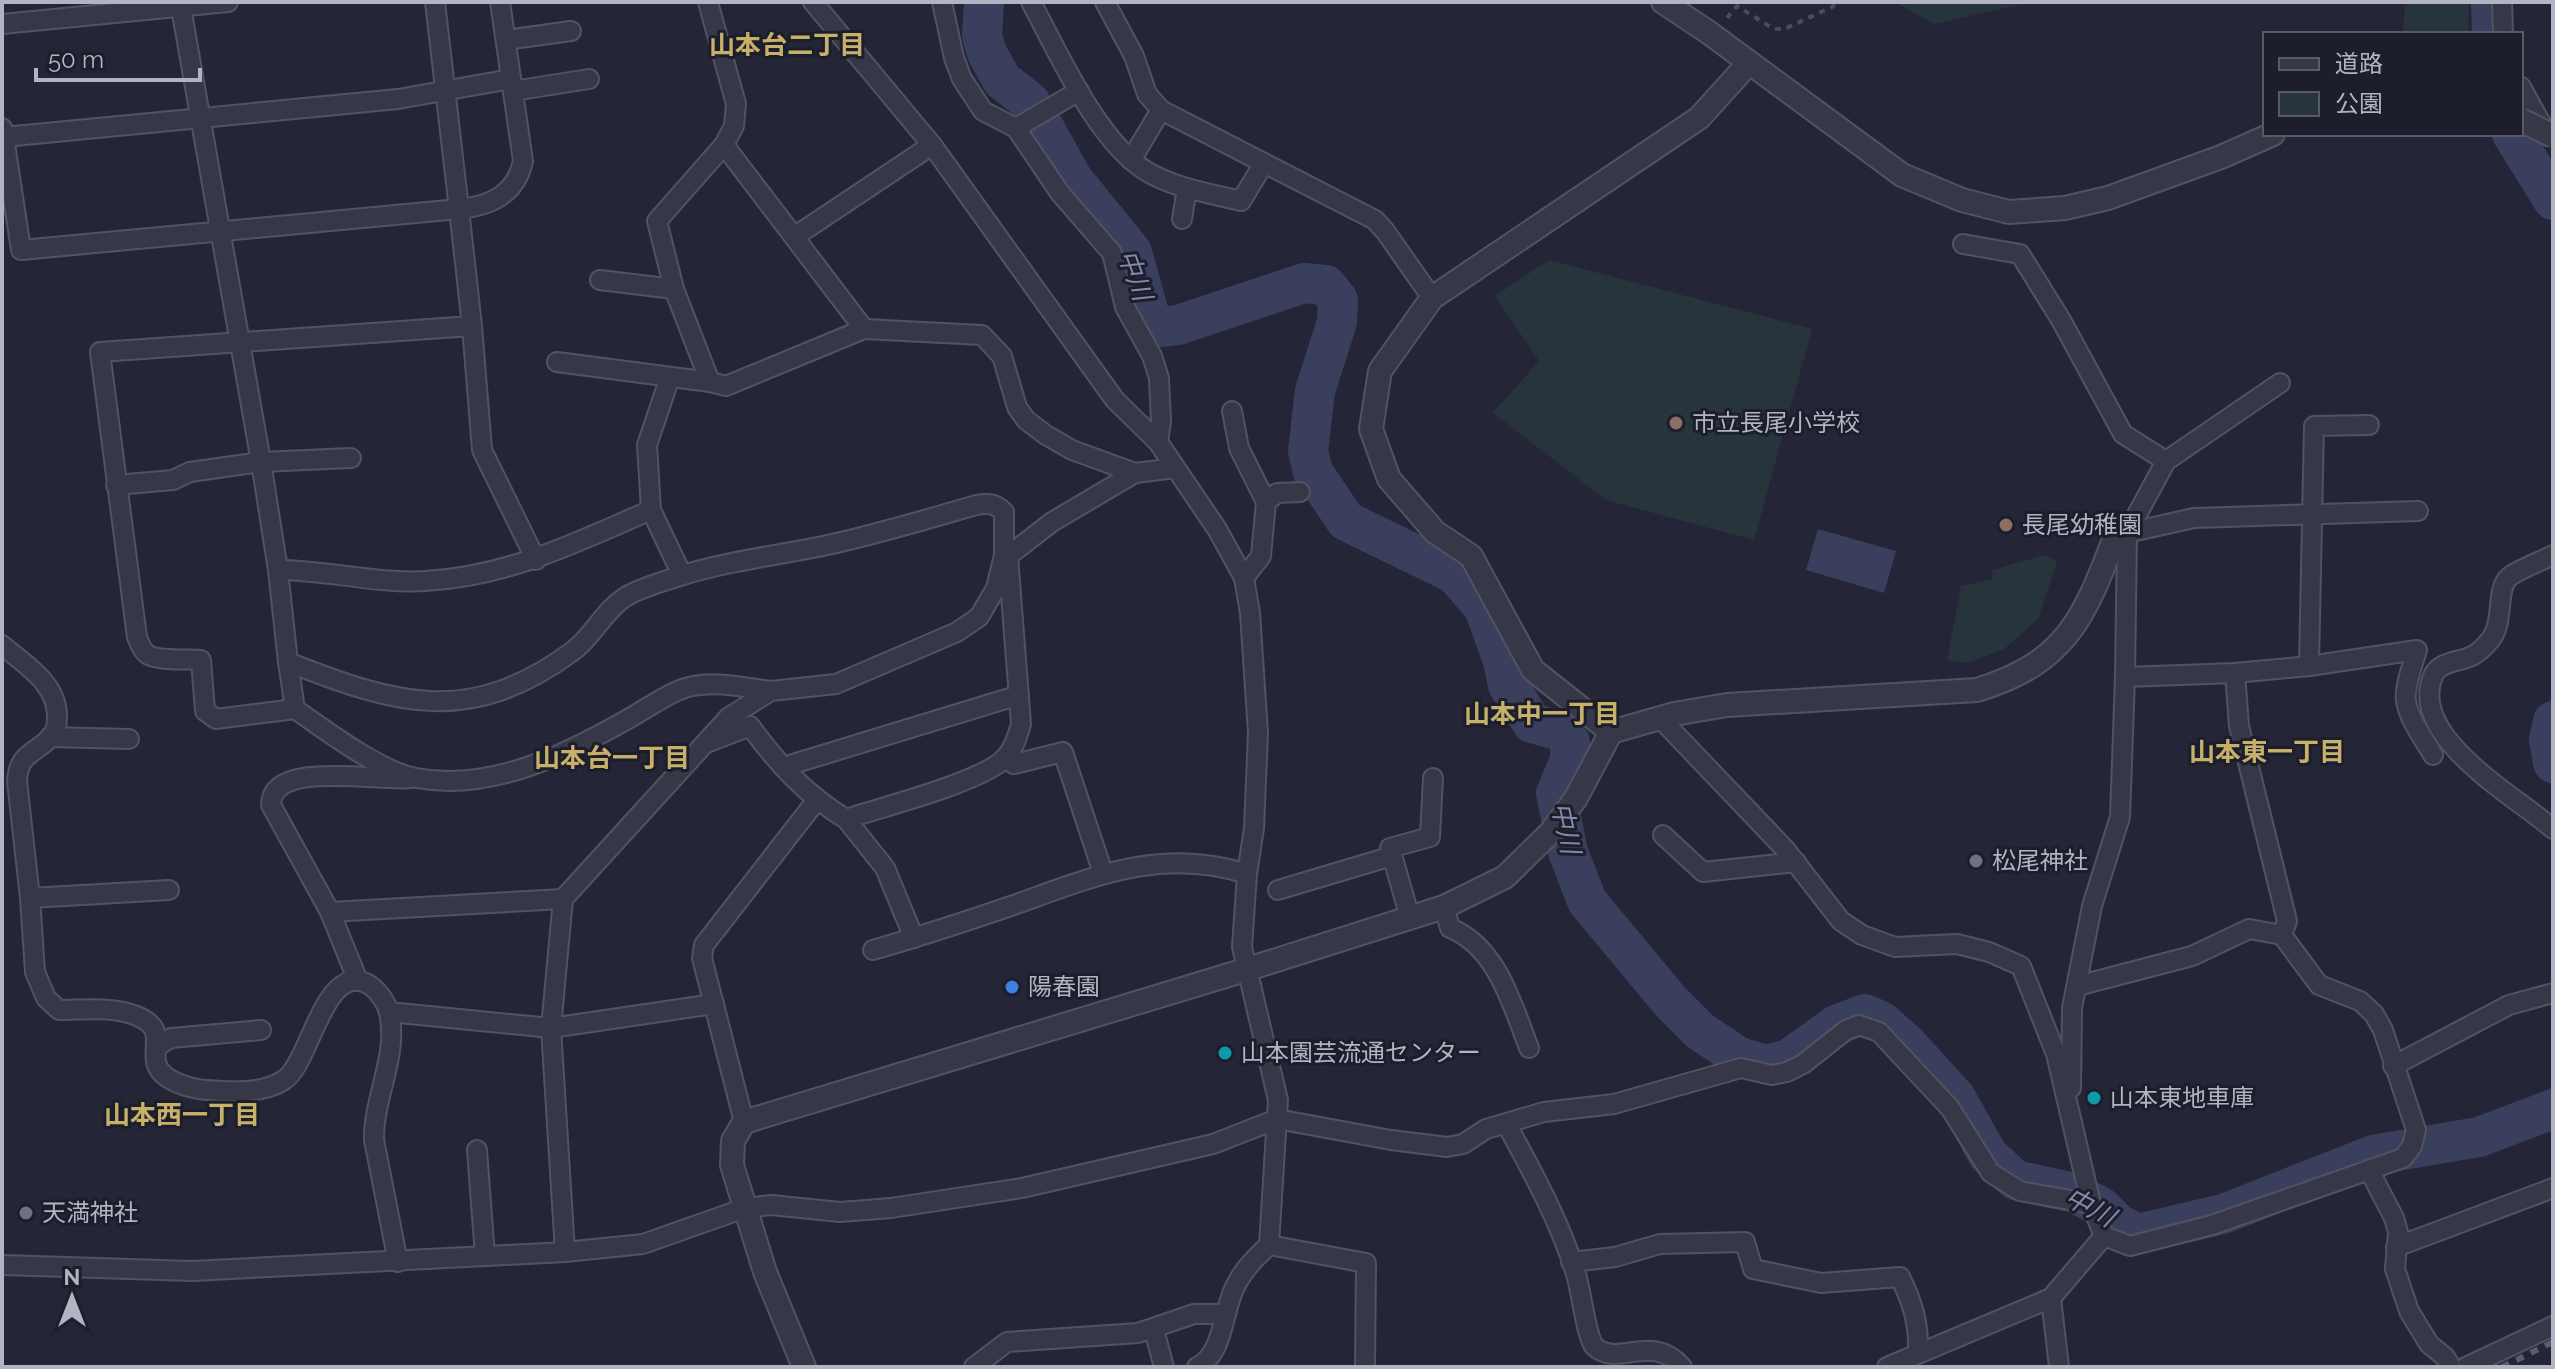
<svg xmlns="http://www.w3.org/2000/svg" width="2555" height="1369" viewBox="0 0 2555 1369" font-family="Raleway,'Noto Sans JP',sans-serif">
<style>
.green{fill:#28343b}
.water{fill:#3a3f5e}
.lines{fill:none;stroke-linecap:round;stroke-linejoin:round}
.river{stroke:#3a3f5e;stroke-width:40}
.minor-casing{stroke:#525362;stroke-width:22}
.tertiary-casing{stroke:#525362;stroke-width:26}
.path{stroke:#454f57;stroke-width:4;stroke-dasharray:6 6;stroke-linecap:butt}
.minor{stroke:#373847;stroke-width:18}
.tertiary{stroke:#373847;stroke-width:22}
.rail{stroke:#595b6e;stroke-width:6;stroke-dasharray:8 8;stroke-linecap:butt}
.tertiary-bridge-casing{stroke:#525362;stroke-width:26;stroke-linecap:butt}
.tertiary-bridge{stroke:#373847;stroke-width:22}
.education-dot{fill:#8d6e63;stroke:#1c1e2c;stroke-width:3}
.worship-dot{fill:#6b7280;stroke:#1c1e2c;stroke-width:3}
.shop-dot{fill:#3f7fe0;stroke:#1c1e2c;stroke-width:3}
.culture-dot{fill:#0f9aa8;stroke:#1c1e2c;stroke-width:3}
.labels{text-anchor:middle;stroke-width:6;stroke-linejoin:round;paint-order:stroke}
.poi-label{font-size:24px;fill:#b2b3c3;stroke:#1c1e2c;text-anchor:start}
.neighbourhood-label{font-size:26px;font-weight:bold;fill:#c7b069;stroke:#1c1e2c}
.water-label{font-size:26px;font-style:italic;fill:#8489ad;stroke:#1c1e2c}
</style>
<rect width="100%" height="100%" fill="#242637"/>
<g class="green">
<polygon points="1895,2 2032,2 1934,24"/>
<polygon points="2405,2 2469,2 2468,34 2403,34"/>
<polygon points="1549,260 1812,329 1754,540 1606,500 1493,413 1539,361 1495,296"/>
<polygon points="2045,555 2057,562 2038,619 2004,649 1968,663 1947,660 1961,586 1993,579 1992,570"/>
</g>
<polygon class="water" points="1818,529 1896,551 1884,593 1806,570"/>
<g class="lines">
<g class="river">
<polyline points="984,2 982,36 987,53 1002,80 1030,102 1072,178 1132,252 1150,317 1159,327 1178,325 1304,283 1326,285 1338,300 1337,322 1315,391 1308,451 1313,472 1346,521 1455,574 1484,608 1503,661 1508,685 1532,723 1561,731 1570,742 1570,760 1556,793 1568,852 1587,901 1670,1001 1700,1031 1739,1057 1767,1065 1789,1059 1836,1025 1865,1014 1881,1021 1908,1045 1956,1098 1988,1155 2015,1180 2075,1193 2101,1207 2118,1224 2138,1234 2223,1214 2373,1155 2479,1137 2553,1109"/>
<polyline points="2491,2 2492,34"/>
<polyline points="2512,134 2553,200"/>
<polyline points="2553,721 2549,739 2553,763"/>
</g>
<defs>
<g id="minor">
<polyline points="180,2 261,462 278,570 288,662"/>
<path d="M 435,2 L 459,209 C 491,206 516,194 523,161 L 500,2"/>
<polyline points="708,2 736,104 734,126 724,145"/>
<polyline points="813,2 932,145 1115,400 1158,442 1217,529 1244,578"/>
<polyline points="942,2 954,58 962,79 983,111 1016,128 1060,193 1112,253 1125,307 1152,356 1159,378 1161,422 1158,442"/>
<path d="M 1031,2 C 1058,52 1097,141 1146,171 C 1174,188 1209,193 1241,201 L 1264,163"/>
<polyline points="1105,2 1134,56 1147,94 1161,110 1375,220 1385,231 1432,298"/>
<polyline points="2502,2 2503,34"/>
<polyline points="2,24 228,2"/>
<polyline points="506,40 571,31"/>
<polyline points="2521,87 2548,136"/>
<polyline points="513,91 589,79"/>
<polyline points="2,128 4,137 398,99 511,79"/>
<polyline points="1016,128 1079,91"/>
<path d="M 4,137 L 21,250 L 459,209 L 472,326 L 100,352 L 137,637 C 139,642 142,651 147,654 C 155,661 189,659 201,660 L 205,711 L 216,719 L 295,709"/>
<polyline points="1131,160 1161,110"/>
<polyline points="1182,219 1187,188"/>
<polyline points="794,237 932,145"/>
<polyline points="1963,244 2020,254 2061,320 2123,434 2166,461"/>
<polyline points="600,280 674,289"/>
<polyline points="472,326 482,450 536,560"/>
<polyline points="557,362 710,382 674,289 657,221 724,145 864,329"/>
<polyline points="670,377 647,445 648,461 651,510 682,575"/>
<polyline points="710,382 726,386 864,329 982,335 1002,356 1017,407 1026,420 1046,435 1072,450 1135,473 1175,468"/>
<polyline points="1232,411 1239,448 1266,502"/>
<polyline points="116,485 173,480 190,472 261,462 351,458"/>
<polyline points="2127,533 2194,518 2418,511"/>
<path d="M 2553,555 C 2540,562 2521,568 2509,577 C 2495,590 2505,623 2490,640 C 2486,645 2478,653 2472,656 C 2460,662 2441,661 2434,674 C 2405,736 2516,796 2553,829"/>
<path d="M 278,570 C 327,570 376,584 425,581 C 507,577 577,542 651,510"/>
<path d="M 2,645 C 25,665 57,683 57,716 C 57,726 56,732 49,739 C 32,755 19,754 17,781 L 30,898 L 35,972 L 46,998 L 59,1010 C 84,1010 113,1006 137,1016 C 165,1028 153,1042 156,1062 C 160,1081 191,1089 207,1090 C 231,1092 263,1094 284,1080 C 310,1064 324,961 368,984 C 377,989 387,1003 389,1013 C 399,1055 373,1098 374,1140 L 398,1262"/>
<polyline points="2309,666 2314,426 2369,425"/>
<path d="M 2235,673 L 2309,666 L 2417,650 C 2413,665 2404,685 2406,701 C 2409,720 2424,739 2433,755"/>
<polyline points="1660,718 1785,849 1841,921 1862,935 1895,947 1957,944 1989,952 2021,966 2056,1054 2091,1204"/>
<polyline points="50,737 129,739"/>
<path d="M 709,742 L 750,726 C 777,763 806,795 846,819"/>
<polyline points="1005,758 1014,764 1063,752 1103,873"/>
<polyline points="783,767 1019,695"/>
<polyline points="1663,835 1703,872 1796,862"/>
<polyline points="1278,890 1392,856"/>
<polyline points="30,898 169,890"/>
<polyline points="563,899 551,1028 565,1252"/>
<path d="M 1444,907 L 1450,928 C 1497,947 1512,1004 1529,1048"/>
<path d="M 330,912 L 563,899 L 729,717 L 771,691 L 836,684 L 957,632 L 979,617 L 996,588 L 1004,555 L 1004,512 C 995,503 988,503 976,505 C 925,520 875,535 823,546 C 778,555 724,562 680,576 C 665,581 636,589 624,598 C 604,611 593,636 573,651 C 471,726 399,706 288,662 L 295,709 C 325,730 381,772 416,778 C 490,792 565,755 628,719 C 647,709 671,690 693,686 C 718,681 746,688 771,691"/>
<polyline points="1410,918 1390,848 1430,837 1433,778"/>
<path d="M 914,938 L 885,868 L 846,819 C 882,807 982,782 1005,758 C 1014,749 1018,735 1021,724 L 1008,556 L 1052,522 L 1135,473"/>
<path d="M 873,950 C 918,937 964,922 1008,907 C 1091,878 1159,846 1247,874"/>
<path d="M 358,981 L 330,912 L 271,805 C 271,759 380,782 410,778"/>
<polyline points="2077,986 2192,956 2249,929 2282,935"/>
<polyline points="389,1012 551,1028 714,1004"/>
<polyline points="158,1046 171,1038 261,1030"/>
<polyline points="2393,1066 2509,1005 2553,993"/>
<polyline points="2071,1088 2072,1008 2092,906 2120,817 2125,677"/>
<polyline points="744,1122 702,958 704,945 816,801"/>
<path d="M 1507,1125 C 1533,1173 1560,1222 1576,1274 C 1581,1290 1586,1335 1594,1346 C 1618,1369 1651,1331 1682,1367"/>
<polyline points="477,1150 485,1256"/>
<polyline points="2369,1170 2394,1218 2398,1232 2395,1269 2409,1311 2429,1344 2445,1357 2451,1367"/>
<polyline points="1269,1245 1366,1263 1365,1367"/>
<polyline points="2396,1247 2553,1188"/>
<path d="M 1571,1262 L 1615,1257 L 1660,1244 L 1745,1242 L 1753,1269 L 1821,1283 L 1900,1277 C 1913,1303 1919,1324 1918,1353"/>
<polyline points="2,1265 192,1271 565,1252 643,1244 745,1208 771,1205 840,1212 891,1208 1022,1188 1213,1144 1277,1119 1391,1140 1447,1147 1463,1144 1486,1129 1544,1112 1614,1104 1741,1068 1772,1075 1787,1072 1803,1064 1846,1030 1859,1025 1879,1032 1950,1108 1991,1173 2020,1191 2091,1204 2104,1236"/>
<polyline points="2051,1298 2059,1367"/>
<polyline points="1154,1330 1164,1367"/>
<polyline points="974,1367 1007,1342 1138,1333 1194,1314 1226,1314"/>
<path d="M 1197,1367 C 1223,1355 1223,1312 1234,1289 C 1242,1271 1255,1258 1269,1245 L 1278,1100 L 1242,947 L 1247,874 L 1254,828 L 1258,733 L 1250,613 L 1244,578 L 1261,556 L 1266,502 L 1277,493 L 1300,492"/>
<polyline points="1887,1367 2051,1298 2104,1236 2130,1246 2212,1225 2403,1158 2412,1146 2416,1130 2383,1030 2374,1014 2360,1001 2319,985 2282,935 2287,921 2239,726 2235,673 2125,677 2127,533 2166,461 2280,383"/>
<polyline points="2466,1367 2553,1326"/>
</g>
<g id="tertiary">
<polyline points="1663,2 1708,32 1902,175 1962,200 2009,212 2065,208 2108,198 2221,157 2273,134"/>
<path d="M 1611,732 L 1674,714 L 1727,705 L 1977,690 C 2066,663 2084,618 2115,537 L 2127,533"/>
<polyline points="804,1367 765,1272 732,1165 733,1141 744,1122 1245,970 1444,907 1505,877 1551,832 1576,798 1611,732 1533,670 1471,556 1435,532 1389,479 1371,429 1380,371 1432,298 1699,118 1748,64"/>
</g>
</defs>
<use href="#minor" class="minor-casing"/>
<use href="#tertiary" class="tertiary-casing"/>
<polyline class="path" points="1727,18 1737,6 1774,29 1784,29 1832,7 1837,2"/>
<use href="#minor" class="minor"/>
<use href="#tertiary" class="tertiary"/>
<polyline class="rail" points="2502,1367 2553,1342"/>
<defs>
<polyline id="tertiary-bridge" points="2521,120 2553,136"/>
</defs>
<use href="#tertiary-bridge" class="tertiary-bridge-casing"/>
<use href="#tertiary-bridge" class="tertiary-bridge"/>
</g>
<g class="education-dot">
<circle cx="1676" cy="423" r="8"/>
<circle cx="2006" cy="525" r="8"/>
</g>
<g class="worship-dot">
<circle cx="1976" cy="861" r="8"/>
<circle cx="26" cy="1213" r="8"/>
</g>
<circle class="shop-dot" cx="1012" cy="987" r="8"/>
<g class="culture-dot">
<circle cx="1225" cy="1053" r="8"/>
<circle cx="2094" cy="1098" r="8"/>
</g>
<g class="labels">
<g class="poi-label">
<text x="1692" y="431">市立長尾小学校</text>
<text x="2022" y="533">長尾幼稚園</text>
<text x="1992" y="869">松尾神社</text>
<text x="1028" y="995">陽春園</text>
<text x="1241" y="1061">山本園芸流通センター</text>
<text x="2110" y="1106">山本東地車庫</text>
<text x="42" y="1221">天満神社</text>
</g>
<g class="neighbourhood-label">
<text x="787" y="54">山本台二丁目</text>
<text x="1542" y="723">山本中一丁目</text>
<text x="2267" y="761">山本東一丁目</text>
<text x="612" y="767">山本台一丁目</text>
<text x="182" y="1124">山本西一丁目</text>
</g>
<g class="water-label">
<text transform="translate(1135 275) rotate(70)" y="9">中川</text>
<text transform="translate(1566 828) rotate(78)" y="9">中川</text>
<text transform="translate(2090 1207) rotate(28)" y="9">中川</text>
</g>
</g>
<rect width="2555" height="1369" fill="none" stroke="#b2b3c3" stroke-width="8"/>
<rect x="2263" y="32" width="260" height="104" fill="#1c1e2c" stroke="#585a68" stroke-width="2"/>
<rect x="2279" y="58" width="40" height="12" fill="#373847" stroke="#585a68" stroke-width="2"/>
<text x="2335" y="72" font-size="24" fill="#b2b3c3">道路</text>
<rect x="2279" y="92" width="40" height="24" fill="#28343b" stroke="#585a68" stroke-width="2"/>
<text x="2335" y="112" font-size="24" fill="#b2b3c3">公園</text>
<g transform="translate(72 1297)" stroke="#1c1e2c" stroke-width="6" paint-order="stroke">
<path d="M0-6L14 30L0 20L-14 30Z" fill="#b2b3c3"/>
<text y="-12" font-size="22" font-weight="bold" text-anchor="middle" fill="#b2b3c3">N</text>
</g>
<path d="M36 68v12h164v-12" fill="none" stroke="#b2b3c3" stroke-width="4"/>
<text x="48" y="68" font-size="24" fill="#b2b3c3" stroke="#1c1e2c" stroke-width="6" paint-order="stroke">50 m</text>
</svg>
